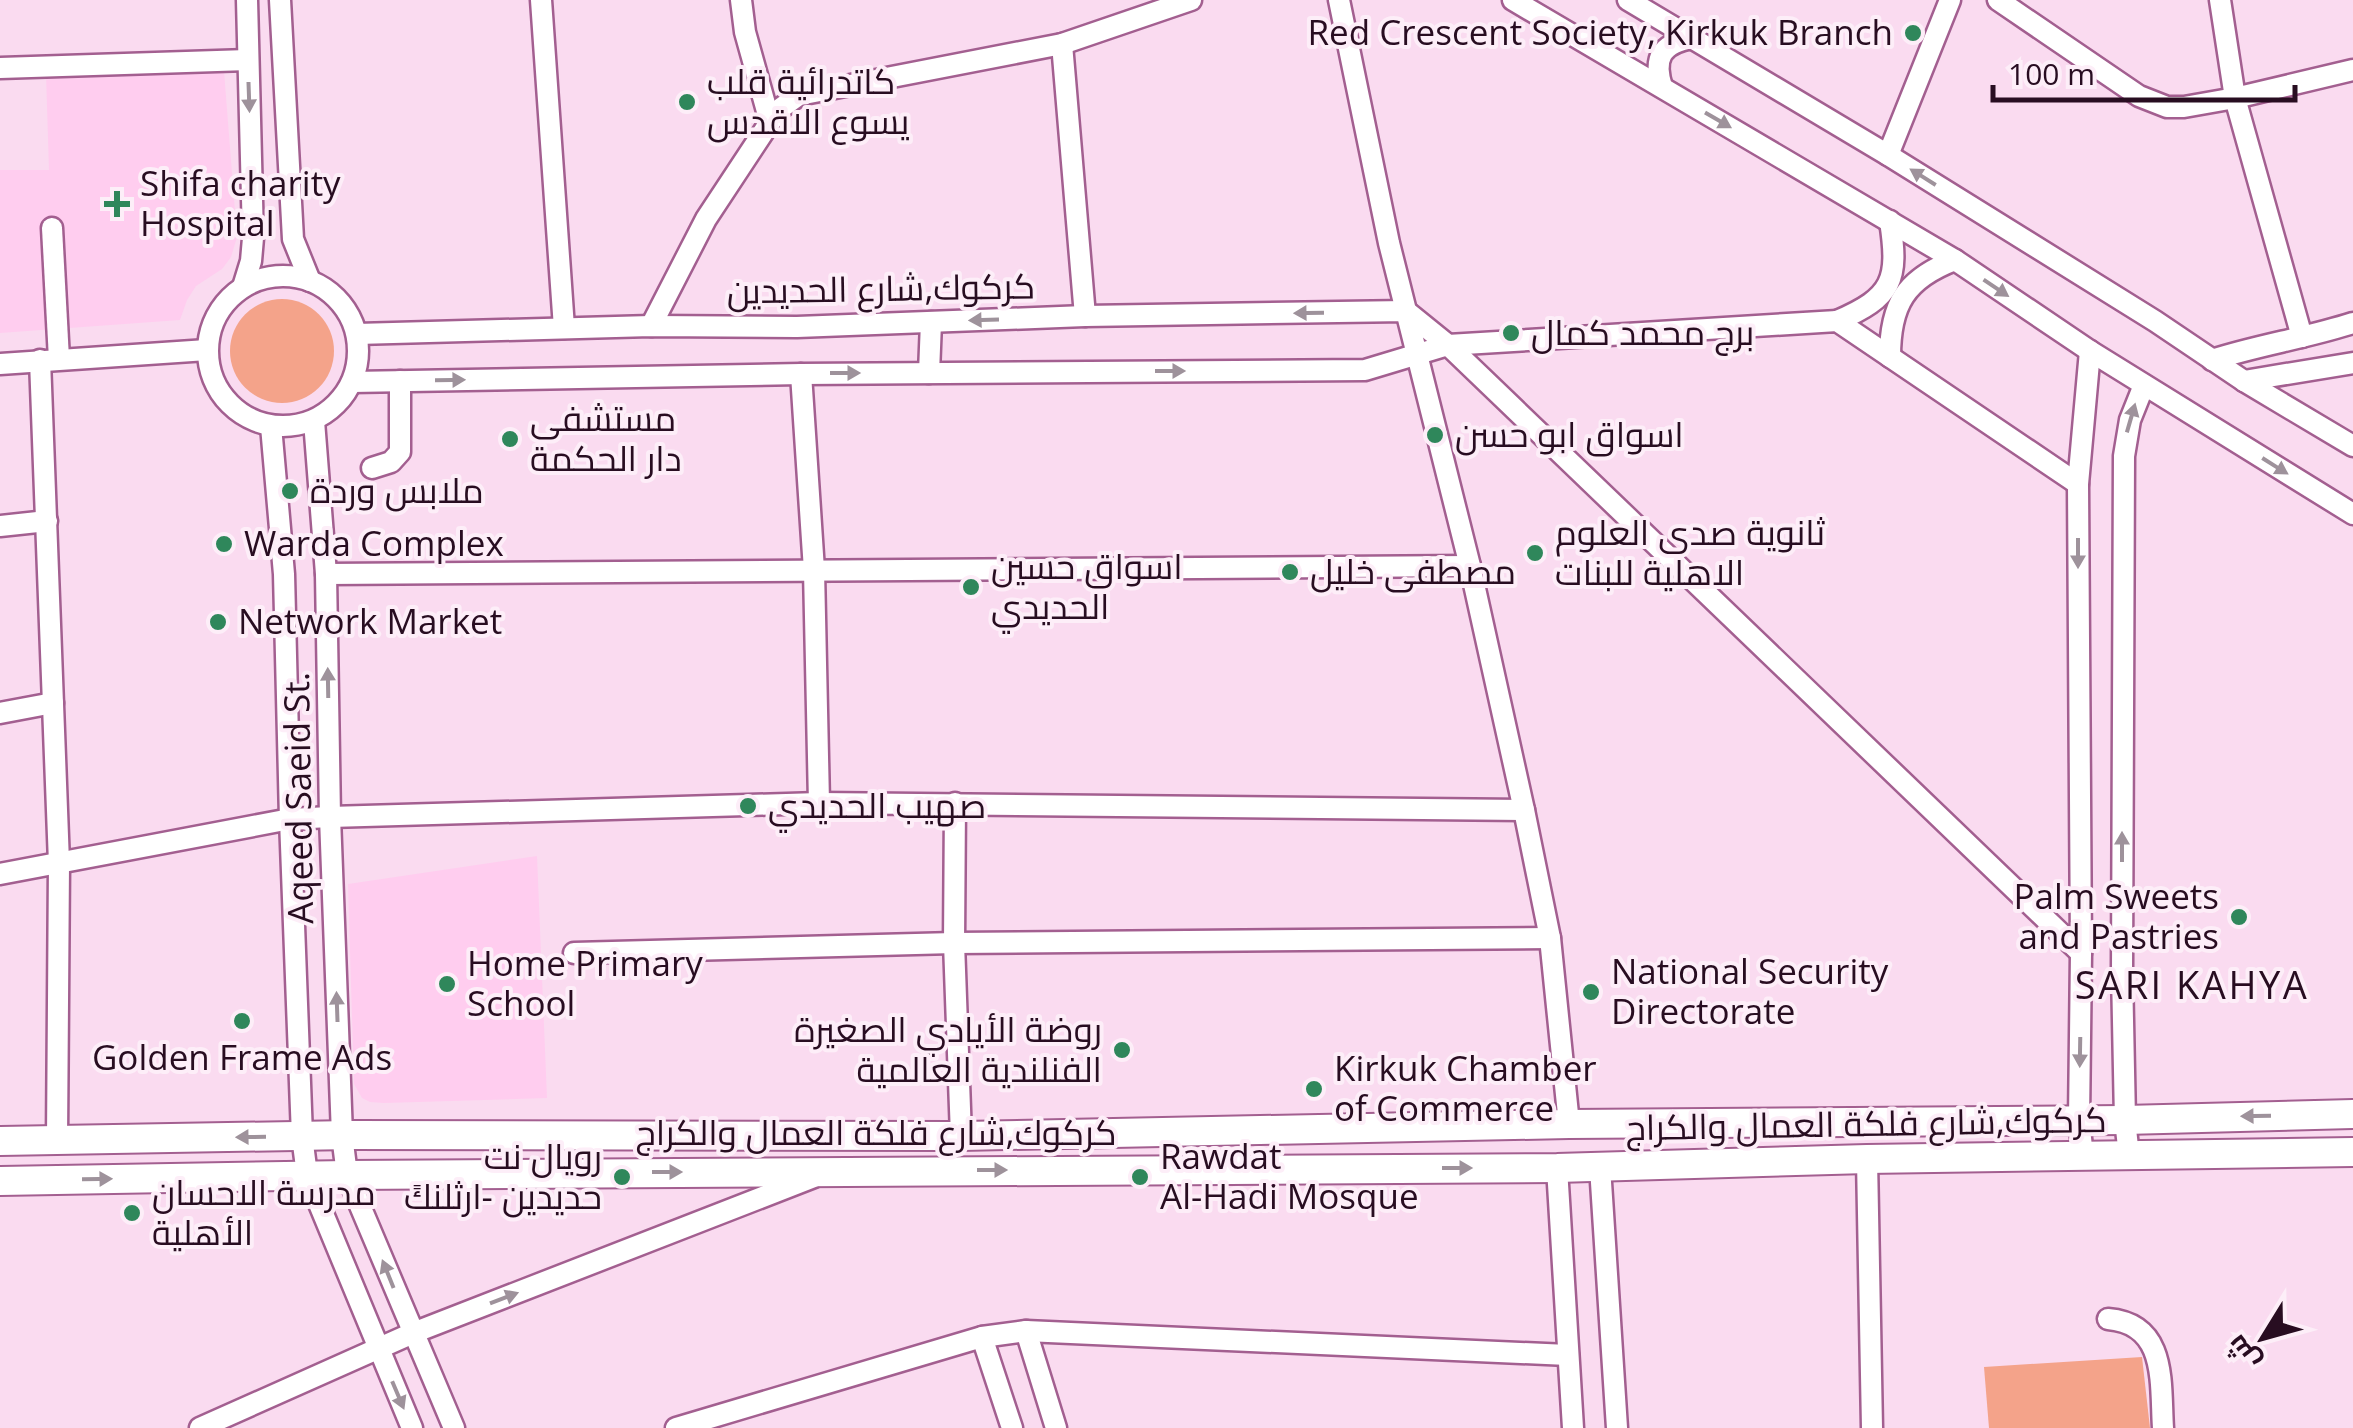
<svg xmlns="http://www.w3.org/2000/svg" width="2353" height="1428" viewBox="0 0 2353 1428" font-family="'Open Sans',Cairo,sans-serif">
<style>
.built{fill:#ffcdef}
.green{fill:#f4a38a}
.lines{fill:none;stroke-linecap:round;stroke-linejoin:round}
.minor-casing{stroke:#a35f90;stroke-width:25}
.major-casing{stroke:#a35f90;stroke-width:32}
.minor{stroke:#fff;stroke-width:20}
.major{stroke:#fff;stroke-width:28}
.oneway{fill:#9e929b}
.poi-dot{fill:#2f875b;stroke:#fdeef8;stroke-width:4}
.labels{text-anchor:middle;stroke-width:8;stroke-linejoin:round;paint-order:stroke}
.poi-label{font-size:35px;fill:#280d21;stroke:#fdeef8;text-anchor:start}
.street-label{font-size:35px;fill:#280d21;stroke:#fdeef8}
.neighbourhood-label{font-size:38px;letter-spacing:2.5px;fill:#280d21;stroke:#fdeef8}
</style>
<rect width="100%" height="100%" fill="#fadbf0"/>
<g class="built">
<polygon points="224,71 237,237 231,257 222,269 196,286 187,300 180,320 0,333 0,170 49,170 46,74"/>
<polygon points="537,856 547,1098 384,1103 370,1102 362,1098 354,1084 348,884"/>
</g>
<g class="green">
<circle cx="282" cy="351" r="52"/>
<polygon points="2142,1357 2150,1428 1989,1428 1984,1367"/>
</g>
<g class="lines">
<defs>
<g id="minor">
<polyline points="280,0 293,239 310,281"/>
<polyline points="541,0 564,328"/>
<polyline points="741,0 745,32 770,122"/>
<polyline points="1339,0 1389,243 1470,566 1524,810 1550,938 1569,1124"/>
<polyline points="1513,0 1955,260 2090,351 2353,514"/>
<polyline points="1628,0 1888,155 2155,321 2244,381 2353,446"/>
<polyline points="1998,0 2139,96 2167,107 2184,107 2235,98 2353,70"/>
<polyline points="2220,0 2235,98 2302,337"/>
<polyline points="1062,44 1085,316"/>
<polyline points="0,68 248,60"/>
<path d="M 1662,87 C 1653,58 1661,44 1692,38"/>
<polyline points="1888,155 1950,0"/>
<polyline points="52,228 59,359"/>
<circle cx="283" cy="351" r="75"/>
<polyline points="243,287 251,261 253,238 247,0"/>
<path d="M 1837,321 C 1893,297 1899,280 1890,221"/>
<polyline points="651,326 706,219 770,122 781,108 799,95 1062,44 1191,0"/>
<polyline points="357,334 651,326 797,327 1085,316 1406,311 1448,345 2081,953"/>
<path d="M 1890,357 C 1890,305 1905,279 1955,260"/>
<polyline points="40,360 59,863 57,1140"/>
<path d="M 2212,360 C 2258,345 2307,338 2353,323"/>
<polyline points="0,364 207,350"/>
<polyline points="929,373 931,322"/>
<polyline points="801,374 814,570 819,803"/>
<polyline points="2244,381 2353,363"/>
<polyline points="352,382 801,374 1365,370 1448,345 1837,321 2078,484"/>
<polyline points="314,421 326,574 330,817 342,1135 347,1175 454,1428"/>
<polyline points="271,426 284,574 290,819 302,1136 307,1175 412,1428"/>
<polyline points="372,468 391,462 400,452 400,381"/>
<polyline points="0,526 47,521"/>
<polyline points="326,574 1470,566"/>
<polyline points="0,713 53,703"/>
<polyline points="955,803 954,943 961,1136"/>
<polyline points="0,874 290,819 330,817 819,803 1524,810"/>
<polyline points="574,953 954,943 1550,938"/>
<polyline points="2083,1156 2079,1120 2081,953 2078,484 2090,351"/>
<polyline points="2129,1156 2125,1120 2122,971 2124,456 2130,420 2144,385"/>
<polyline points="1867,1159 1872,1428"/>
<polyline points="1600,1167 1617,1428"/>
<polyline points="1557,1168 1573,1428"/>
<path d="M 2108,1319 C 2168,1324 2160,1384 2163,1428"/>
<polyline points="1026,1331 1056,1428"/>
<polyline points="982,1337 1012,1428"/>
<polyline points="200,1428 413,1333 814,1177"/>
<polyline points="676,1428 982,1337 1026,1331 1568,1355"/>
</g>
<g id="major">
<polyline points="0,1141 350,1135 961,1136 1569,1124 2125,1120 2353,1114"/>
<polyline points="0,1181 347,1175 1557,1168 1867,1159 2353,1152"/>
</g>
</defs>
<use href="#minor" class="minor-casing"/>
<use href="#major" class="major-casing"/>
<use href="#minor" class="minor"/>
<use href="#major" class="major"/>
</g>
<defs><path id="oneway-solid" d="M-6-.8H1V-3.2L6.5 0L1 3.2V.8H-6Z" transform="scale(2.5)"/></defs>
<g class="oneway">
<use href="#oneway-solid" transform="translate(249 97) rotate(88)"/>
<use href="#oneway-solid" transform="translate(1718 120) rotate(30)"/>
<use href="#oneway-solid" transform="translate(1923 177) rotate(-148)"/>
<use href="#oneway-solid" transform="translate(1996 288) rotate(34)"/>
<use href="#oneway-solid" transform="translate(1309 313) rotate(179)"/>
<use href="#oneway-solid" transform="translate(984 320) rotate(178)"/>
<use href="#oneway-solid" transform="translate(1170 371)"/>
<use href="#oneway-solid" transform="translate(845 373)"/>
<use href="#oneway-solid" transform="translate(450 380) rotate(-1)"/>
<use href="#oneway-solid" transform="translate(2131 418) rotate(-74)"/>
<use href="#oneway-solid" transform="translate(2275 466) rotate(32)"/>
<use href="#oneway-solid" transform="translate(2078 553) rotate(90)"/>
<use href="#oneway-solid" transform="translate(328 683) rotate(-91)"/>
<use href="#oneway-solid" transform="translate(2122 847) rotate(-90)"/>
<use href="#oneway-solid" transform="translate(337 1007) rotate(-92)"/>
<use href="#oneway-solid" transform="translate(2080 1052) rotate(91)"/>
<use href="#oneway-solid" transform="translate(2256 1116) rotate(179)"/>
<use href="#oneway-solid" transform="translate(251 1137) rotate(179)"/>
<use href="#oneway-solid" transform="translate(1457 1168)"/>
<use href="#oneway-solid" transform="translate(992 1170)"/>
<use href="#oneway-solid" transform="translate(667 1172)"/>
<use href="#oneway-solid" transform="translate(97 1179) rotate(-1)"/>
<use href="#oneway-solid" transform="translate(388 1274) rotate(-112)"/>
<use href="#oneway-solid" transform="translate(504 1298) rotate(-21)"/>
<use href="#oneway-solid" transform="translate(398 1395) rotate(67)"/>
</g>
<g class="poi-dot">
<circle cx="1913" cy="33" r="10"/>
<circle cx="687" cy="102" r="10"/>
<path d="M112 189h10v10h10v10h-10v10h-10v-10h-10v-10h10z"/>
<circle cx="1511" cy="333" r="10"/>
<circle cx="1435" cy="435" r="10"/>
<circle cx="510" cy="439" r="10"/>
<circle cx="290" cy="491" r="10"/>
<circle cx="224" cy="544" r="10"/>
<circle cx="1535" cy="553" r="10"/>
<circle cx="1290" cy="572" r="10"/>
<circle cx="971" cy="587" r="10"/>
<circle cx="218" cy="622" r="10"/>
<circle cx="748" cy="806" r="10"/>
<circle cx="2239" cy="917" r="10"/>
<circle cx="447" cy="984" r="10"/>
<circle cx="1591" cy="992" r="10"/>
<circle cx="242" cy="1021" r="10"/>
<circle cx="1122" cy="1050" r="10"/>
<circle cx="1314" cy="1089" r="10"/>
<circle cx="622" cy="1177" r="10"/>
<circle cx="1140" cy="1177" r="10"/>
<circle cx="132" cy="1213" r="10"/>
</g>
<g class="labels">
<g class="poi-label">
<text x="1893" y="45" text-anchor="end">Red Crescent Society, Kirkuk Branch</text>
<text x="707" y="94">كاتدرائية قلب<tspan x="707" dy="40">يسوع الاقدس</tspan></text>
<text x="140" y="196">Shifa charity<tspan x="140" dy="40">Hospital</tspan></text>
<text x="1531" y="345">برج محمد كمال</text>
<text x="530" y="431">مستشفى<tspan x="530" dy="40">دار الحكمة</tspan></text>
<text x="1455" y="447">اسواق ابو حسن</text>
<text x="310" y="503">ملابس وردة</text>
<text x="1555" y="545">ثانوية صدى العلوم<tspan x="1555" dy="40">الاهلية للبنات</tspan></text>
<text x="244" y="556">Warda Complex</text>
<text x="991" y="579">اسواق حسين<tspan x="991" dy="40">الحديدي</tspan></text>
<text x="1310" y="584">مصطفى خليل</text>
<text x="238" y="634">Network Market</text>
<text x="768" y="818">صهيب الحديدي</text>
<text x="2219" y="909" text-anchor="end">Palm Sweets<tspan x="2219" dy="40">and Pastries</tspan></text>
<text x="467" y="976">Home Primary<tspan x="467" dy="40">School</tspan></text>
<text x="1611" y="984">National Security<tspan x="1611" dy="40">Directorate</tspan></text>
<text x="1102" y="1042" text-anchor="end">روضة الأيادي الصغيرة<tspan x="1102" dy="40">الفنلندية العالمية</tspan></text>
<text x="242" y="1070" text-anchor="middle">Golden Frame Ads</text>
<text x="1334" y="1081">Kirkuk Chamber<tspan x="1334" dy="40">of Commerce</tspan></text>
<text x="602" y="1169" text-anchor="end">رويال نت<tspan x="602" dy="40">حديدين -ارثلنكً</tspan></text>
<text x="1160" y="1169">Rawdat<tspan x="1160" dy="40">Al-Hadi Mosque</tspan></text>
<text x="152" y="1205">مدرسة الاحسان<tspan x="152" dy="40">الأهلية</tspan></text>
</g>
<g class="street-label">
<text transform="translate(881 289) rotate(-1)" y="12">كركوك,شارع الحديدين</text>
<text transform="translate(299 798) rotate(-91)" y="12">Aqeed Saeid St.</text>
<text transform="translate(1866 1124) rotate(-1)" y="12">كركوك,شارع فلكة العمال والكراج</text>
<text x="876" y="1145">كركوك,شارع فلكة العمال والكراج</text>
</g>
<g class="neighbourhood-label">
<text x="2192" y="999">SARI KAHYA</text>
</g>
</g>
<g transform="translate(2263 1338) rotate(233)" stroke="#fdeef8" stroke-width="8" paint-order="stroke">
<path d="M0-8L18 38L0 25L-18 38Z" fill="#280d21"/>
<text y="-15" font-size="28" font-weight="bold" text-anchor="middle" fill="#280d21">ش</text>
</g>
<path d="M1993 85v15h302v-15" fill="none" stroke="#280d21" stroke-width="5"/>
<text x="2008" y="85" font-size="30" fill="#280d21" stroke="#fdeef8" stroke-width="8" paint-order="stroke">100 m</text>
</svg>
